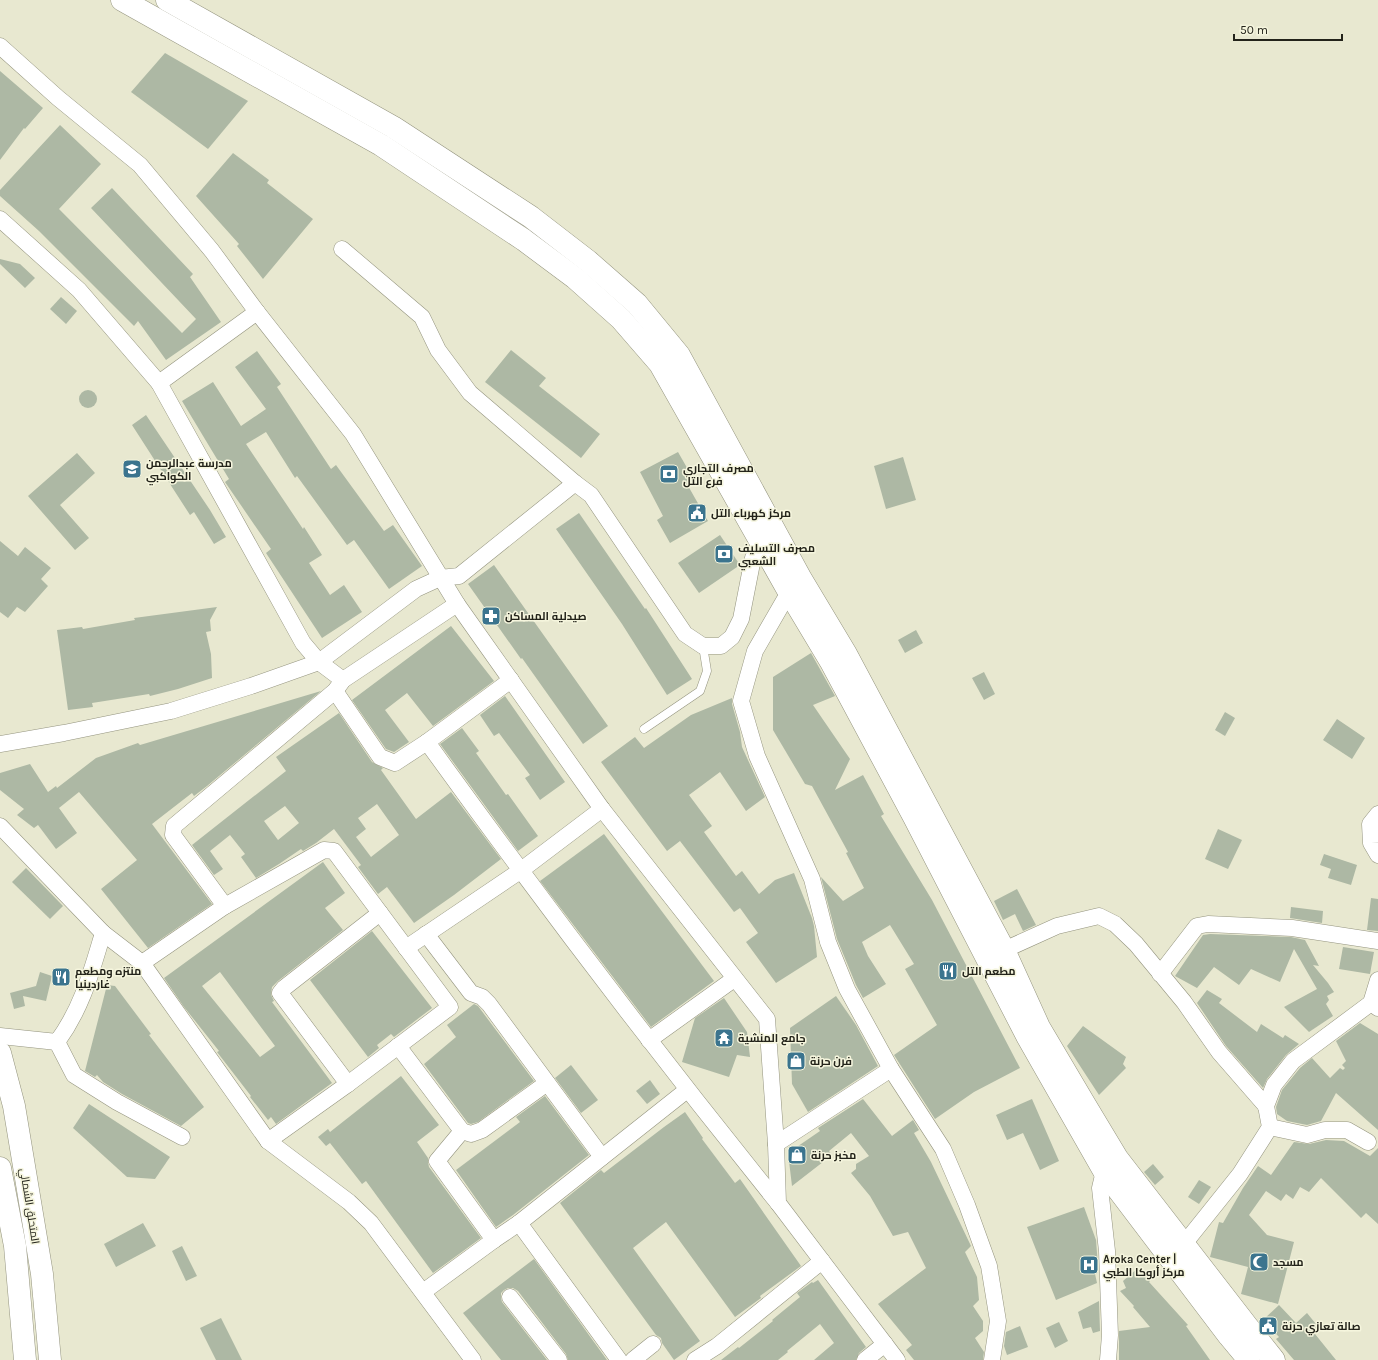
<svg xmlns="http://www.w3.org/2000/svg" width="1378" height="1360" viewBox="0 0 1378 1360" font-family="Karla,Cairo,sans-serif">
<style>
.building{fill:#adb8a4;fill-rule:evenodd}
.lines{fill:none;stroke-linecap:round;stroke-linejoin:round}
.service-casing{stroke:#94947f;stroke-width:9}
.minor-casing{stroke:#94947f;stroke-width:17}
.primary-casing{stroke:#94947f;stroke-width:23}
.trunk-casing{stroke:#94947f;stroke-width:23}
.service{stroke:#fff;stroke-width:8}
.minor{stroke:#fff;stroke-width:16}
.primary{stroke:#fff;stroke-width:22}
.trunk{stroke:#fff;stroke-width:22}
.labels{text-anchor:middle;stroke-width:3;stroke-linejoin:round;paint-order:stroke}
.poi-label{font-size:11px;font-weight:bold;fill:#23231a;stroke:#f5f5dd;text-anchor:start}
.street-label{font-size:11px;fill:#23231a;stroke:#f5f5dd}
</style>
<rect width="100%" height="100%" fill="#e8e8d0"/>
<g class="building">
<polygon points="165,53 248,101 208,149 131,92"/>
<polygon points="0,71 43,108 25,129 24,128 0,160"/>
<polygon points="60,125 101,164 59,209 182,333 196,319 91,208 112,188 193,274 190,277 221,322 166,360 138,321 134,326 39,231 0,196 0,190"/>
<polygon points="233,153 269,180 267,183 313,219 263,279 237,246 239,244 196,196"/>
<polygon points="0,259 20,264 35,278 25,288 0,264"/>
<polygon points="61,297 77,311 66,324 50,309"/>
<polygon points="511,350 546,378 539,386 600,434 581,458 485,382"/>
<polygon points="257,351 281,384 277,387 331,469 336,465 384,531 393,525 422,566 389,589 354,540 347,545 297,476 295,478 266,432 246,444 303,529 304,527 322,555 309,563 330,595 344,585 362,612 322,638 266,553 271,549 225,482 229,479 182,401 213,382 241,426 266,409 235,367"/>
<circle cx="88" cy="399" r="9"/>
<polygon points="146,415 210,510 226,537 214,544 194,512 190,515 132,425"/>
<polygon points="678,452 694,480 687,484 708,521 670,543 657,520 663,516 640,472"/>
<polygon points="77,453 95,473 60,505 89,538 75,550 28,496"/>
<polygon points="903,457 916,500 886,509 874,466"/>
<polygon points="579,513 645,609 646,608 692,679 667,695 622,624 556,529"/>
<polygon points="720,535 740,565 699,593 678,563"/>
<polygon points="0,541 18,556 25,547 51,568 41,579 48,586 25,612 17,607 8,618 0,612"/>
<polygon points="494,565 608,726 583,744 522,658 521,659 468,584"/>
<polygon points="217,607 210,620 211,631 206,632 211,654 212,678 178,689 150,696 149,694 92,703 93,707 68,710 57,630 82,627 83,629 135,620 134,618"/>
<polygon points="451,626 494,681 433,726 407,693 385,710 409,742 394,752 386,749 352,700"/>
<polygon points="916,630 923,643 905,653 898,640"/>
<polygon points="811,653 835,696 813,705 850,759 835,790 863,775 884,814 881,816 932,900 1020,1068 974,1092 935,1119 894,1055 937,1025 905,969 914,964 890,925 862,942 868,956 886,984 863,998 856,985 837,939 821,877 843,901 864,888 846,853 848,852 812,786 805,784 773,730 773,677"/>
<polygon points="984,672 995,694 984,700 972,678"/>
<polygon points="321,691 207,786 194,796 192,793 152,824 212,904 148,948 101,889 137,860 79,792 59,808 77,833 56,849 38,825 34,828 17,815 24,809 0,790 0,773 30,764 48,792 56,786 57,788 96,758 138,743 140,745"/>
<polygon points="505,696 565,782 540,800 525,778 530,775 499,733 494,736 480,715"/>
<polygon points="732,698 732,704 740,732 742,747 765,797 746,811 720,772 689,795 712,826 704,832 736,876 742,871 759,894 775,880 794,873 812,918 814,926 817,957 776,983 746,942 758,933 740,908 734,912 680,841 667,851 601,762 635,737 644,748 691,715"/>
<polygon points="1225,712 1235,718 1225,736 1215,730"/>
<path d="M 339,713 L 372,762 L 383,768 L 381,770 L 416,819 L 451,792 L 501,859 L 454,895 L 414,923 L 387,887 L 378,894 L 358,867 L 361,865 L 334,829 L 316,843 L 303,851 L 301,849 L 279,864 L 256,878 L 241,857 L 245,854 L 230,835 L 210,851 L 223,869 L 214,875 L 192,845 L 286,771 L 276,757 ZM 377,804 L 399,835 L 371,857 L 356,837 L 366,829 L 358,818 ZM 285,806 L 299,823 L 278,840 L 264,821 Z"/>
<polygon points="1337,719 1365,738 1352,759 1323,740"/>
<polygon points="462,728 479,751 476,753 506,795 508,794 538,836 518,851 440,744"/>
<polygon points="1218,829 1242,840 1228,869 1205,859"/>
<polygon points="604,834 714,981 651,1027 540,881"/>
<polygon points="1324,854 1357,865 1351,885 1328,878 1331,869 1320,865"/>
<path d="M 323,862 L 345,893 L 325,908 L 343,930 L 278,981 L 272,987 L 271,995 L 274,1001 L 272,1002 L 332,1083 L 276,1124 L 271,1117 L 268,1120 L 250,1097 L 251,1096 L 217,1052 L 219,1051 L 184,1007 L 164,978 ZM 220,972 L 275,1046 L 260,1057 L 202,986 Z"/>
<polygon points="26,868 63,906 50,919 12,882"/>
<polygon points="1017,889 1036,925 1023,931 1015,914 1003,920 994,901"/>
<polygon points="1371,898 1378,899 1378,931 1367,930"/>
<polygon points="1291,907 1323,911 1322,923 1290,918"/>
<polygon points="372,931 432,1008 394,1037 391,1034 377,1045 379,1048 368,1057 310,980"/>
<polygon points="1210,934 1291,937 1305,940 1319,966 1313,965 1328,983 1334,992 1327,996 1329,1000 1326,1004 1333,1016 1309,1032 1284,1007 1317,989 1294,949 1280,982 1251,969 1239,985 1214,967 1197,988 1175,976 1203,935"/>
<polygon points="1343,947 1374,952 1370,974 1339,969"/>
<polygon points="40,972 52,976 46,1001 23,996 25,1006 14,1009 10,993 36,986"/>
<polygon points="107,985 115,986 151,1034 149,1035 204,1107 181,1126 122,1094 103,1082 97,1075 95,1077 85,1071"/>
<polygon points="1207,990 1222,999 1219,1003 1257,1032 1261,1024 1283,1038 1285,1035 1299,1044 1286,1055 1267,1079 1263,1088 1226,1046 1197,1003"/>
<polygon points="836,996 856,1025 878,1066 808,1112 792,1084 790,1028"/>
<polygon points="724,998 747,1032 750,1057 737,1055 729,1077 682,1062 695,1018"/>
<polygon points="474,1004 478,1006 534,1081 478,1122 471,1124 468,1123 424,1064 456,1037 447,1025"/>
<polygon points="1360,1023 1378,1034 1378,1130 1336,1093 1321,1121 1307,1125 1287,1121 1277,1114 1276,1107 1282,1090 1300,1068 1312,1058 1330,1078 1340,1068 1343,1070 1345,1068 1342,1065 1346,1061 1336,1041"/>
<polygon points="1083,1026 1126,1057 1123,1064 1126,1068 1099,1095 1067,1046"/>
<polygon points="571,1065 598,1100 581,1113 555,1078"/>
<polygon points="401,1076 439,1125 417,1142 428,1158 428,1162 429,1167 481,1238 433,1273 366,1181 362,1184 330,1143 326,1146 318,1137 328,1129 330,1132"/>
<polygon points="650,1080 660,1094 647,1104 636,1091"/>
<polygon points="545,1096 589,1155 513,1215 496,1227 456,1170 520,1122 516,1117"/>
<polygon points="863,1099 892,1136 913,1120 919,1130 914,1133 931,1162 971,1246 965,1252 977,1277 979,1300 973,1306 983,1321 983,1331 975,1338 984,1352 983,1360 914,1360 906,1350 912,1345 878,1304 926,1268 908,1232 893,1236 870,1196 851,1173 856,1169 856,1164 869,1156 851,1133 829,1151 832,1155 792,1186 788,1153 820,1131 818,1128"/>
<polygon points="1032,1099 1059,1161 1040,1170 1023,1133 1007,1140 996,1115"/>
<polygon points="89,1104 170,1157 155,1179 127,1177 73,1128"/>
<polygon points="685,1112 703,1138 702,1139 735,1183 740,1179 801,1266 760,1296 761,1298 735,1317 666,1222 633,1248 700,1341 674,1360 662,1343 661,1338 656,1335 560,1203 601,1170 604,1173 664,1127"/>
<polygon points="1326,1140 1344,1141 1370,1156 1378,1148 1378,1224 1366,1213 1361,1218 1321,1178 1309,1192 1300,1187 1293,1199 1286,1194 1281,1201 1266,1191 1249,1215 1267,1235 1294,1242 1278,1304 1241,1294 1248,1267 1210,1257 1219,1222 1223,1223 1243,1188 1258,1166 1271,1175 1294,1142 1309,1144"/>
<polygon points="1153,1164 1164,1177 1155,1185 1144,1172"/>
<polygon points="1199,1180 1211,1187 1199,1204 1188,1197"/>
<polygon points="1084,1207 1096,1240 1098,1266 1092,1260 1097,1283 1056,1300 1027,1227"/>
<polygon points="143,1223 156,1246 116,1267 104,1244"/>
<polygon points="182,1246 197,1276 186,1281 172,1251"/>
<polygon points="534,1259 607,1360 568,1360 566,1354 518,1291 513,1288 508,1288 504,1290 501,1293 501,1298 502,1302 547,1360 501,1360 463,1313"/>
<polygon points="1138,1268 1150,1281 1149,1282 1188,1325 1186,1326 1210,1360 1119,1360 1119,1331 1150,1327 1133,1307 1134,1306 1120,1291 1126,1288 1123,1281"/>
<polygon points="818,1280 866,1347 859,1353 856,1360 814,1360 834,1343 820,1324 787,1351 788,1352 778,1360 721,1360 738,1347 739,1348 773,1321 772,1320 800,1297 797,1293 812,1282 813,1283"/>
<polygon points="1099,1301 1100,1331 1093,1333 1091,1327 1083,1329 1078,1312"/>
<polygon points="1279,1305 1296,1323 1307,1313 1320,1329 1315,1334 1336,1360 1294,1360 1276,1339 1279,1337 1263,1320"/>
<polygon points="221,1318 242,1360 216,1360 200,1328"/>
<polygon points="1059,1322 1068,1341 1055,1348 1046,1328"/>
<polygon points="1020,1326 1028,1347 1007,1355 1004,1346 1006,1332"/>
</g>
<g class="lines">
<defs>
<polyline id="service" points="644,729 700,691 707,671 703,646"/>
<g id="minor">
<polyline points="0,46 58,98 140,165 212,251 257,312 353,434 457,604 602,809 767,1019 776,1144 778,1203 897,1360"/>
<polyline points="0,219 79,290 159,383 303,643 319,662 343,680"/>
<polyline points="342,249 422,317 438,350 470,393 575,483 591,495 685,634 703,646 721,646 732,637 741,619 753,558 761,542"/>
<polyline points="159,383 257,312"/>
<polyline points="789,592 755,651 741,701 757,756 812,879 828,942 847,989 891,1069 943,1149 967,1205 989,1266 998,1321 992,1360"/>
<polyline points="335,691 380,757 395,763 427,742 511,680"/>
<path d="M 427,742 C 540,899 657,1053 778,1203"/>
<polyline points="0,744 64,733 171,711 251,686 319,662 416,589 440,578 459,576 575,483"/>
<polyline points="1378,814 1370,824 1371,843 1378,855"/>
<polyline points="0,826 103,933 142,963 268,1141 349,1202 371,1223 473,1360"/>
<polyline points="225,906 173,835 174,826 335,691 343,680 457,604"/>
<polyline points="426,934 471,993 482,997 489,1004 602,1157"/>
<polyline points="406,948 520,871 602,809"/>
<polyline points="1004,950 1057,926 1099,916 1115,924 1136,944 1184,1002 1219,1052 1266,1106"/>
<polyline points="142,963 225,906 324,850 334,851 450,1007 348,1084 268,1141"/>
<polyline points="1160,974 1197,926 1208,924 1292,928 1378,941"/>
<polyline points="1371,1003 1378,980"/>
<path d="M 0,1036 L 57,1042 C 82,1008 91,973 103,933"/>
<polyline points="649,1040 734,979"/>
<polyline points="57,1042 74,1075 117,1102 182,1137"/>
<polyline points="398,1046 462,1131 471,1134 482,1130 547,1083"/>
<polyline points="348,1084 280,993 284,988 380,913"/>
<polyline points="1270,1127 1307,1135 1325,1130 1347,1130 1368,1142"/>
<polyline points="462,1131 437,1161 494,1240"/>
<polyline points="776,1144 891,1069"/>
<polyline points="1104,1171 1100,1188 1107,1251 1110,1335 1108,1360"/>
<polyline points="519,1223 619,1360"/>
<polyline points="1184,1244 1240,1174 1270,1127 1266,1106 1274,1085 1293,1061 1371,1003 1378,1008"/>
<polyline points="423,1292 494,1240 519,1223 687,1090"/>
<polyline points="510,1297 559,1360"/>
<polyline points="633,1360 653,1344"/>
<polyline points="695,1360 717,1346 822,1261"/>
<polyline points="865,1360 885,1344"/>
</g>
<g id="primary">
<polyline points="122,0 381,145 524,240 575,278 621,319 660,364 789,592 831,662 914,817 1027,1036 1104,1171 1229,1336 1249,1360"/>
<polyline points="167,0 393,127 531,217 588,261 637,304 679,355 801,579 846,654 1004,950 1039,1027 1084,1103 1117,1158 1247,1326 1274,1360"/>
</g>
<g id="trunk">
<polyline points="0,1053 14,1106 42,1274 50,1360"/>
<polyline points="0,1168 15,1246 25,1360"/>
</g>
</defs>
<use href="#service" class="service-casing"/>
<use href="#minor" class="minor-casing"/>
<use href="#primary" class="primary-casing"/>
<use href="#trunk" class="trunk-casing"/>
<use href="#service" class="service"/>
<use href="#minor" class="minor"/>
<use href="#primary" class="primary"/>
<use href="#trunk" class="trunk"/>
</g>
<defs>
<symbol id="school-square" viewBox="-11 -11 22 22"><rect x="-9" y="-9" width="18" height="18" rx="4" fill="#3b748e" stroke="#f5f5dd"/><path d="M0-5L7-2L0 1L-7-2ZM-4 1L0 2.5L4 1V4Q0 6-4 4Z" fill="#fff"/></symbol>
<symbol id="bank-square" viewBox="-11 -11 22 22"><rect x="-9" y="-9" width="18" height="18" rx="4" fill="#3b748e" stroke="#f5f5dd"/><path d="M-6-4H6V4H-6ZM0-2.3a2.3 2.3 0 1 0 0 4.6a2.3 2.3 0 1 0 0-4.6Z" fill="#fff"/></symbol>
<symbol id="civic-square" viewBox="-11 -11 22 22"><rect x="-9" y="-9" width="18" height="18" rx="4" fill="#3b748e" stroke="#f5f5dd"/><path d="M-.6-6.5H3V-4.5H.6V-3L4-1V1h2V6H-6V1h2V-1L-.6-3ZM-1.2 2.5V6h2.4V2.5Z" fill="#fff"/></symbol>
<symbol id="pharmacy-square" viewBox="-11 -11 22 22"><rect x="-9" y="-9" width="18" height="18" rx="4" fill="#3b748e" stroke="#f5f5dd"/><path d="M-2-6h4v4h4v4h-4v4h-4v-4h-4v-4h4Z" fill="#fff"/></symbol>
<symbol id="restaurant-square" viewBox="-11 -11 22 22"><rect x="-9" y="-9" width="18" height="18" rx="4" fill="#3b748e" stroke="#f5f5dd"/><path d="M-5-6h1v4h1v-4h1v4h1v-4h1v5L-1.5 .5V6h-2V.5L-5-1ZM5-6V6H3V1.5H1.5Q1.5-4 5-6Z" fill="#fff"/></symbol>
<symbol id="temple-square" viewBox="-11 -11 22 22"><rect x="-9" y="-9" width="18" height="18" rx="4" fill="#3b748e" stroke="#f5f5dd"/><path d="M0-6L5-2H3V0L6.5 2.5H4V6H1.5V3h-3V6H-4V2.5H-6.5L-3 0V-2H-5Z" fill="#fff"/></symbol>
<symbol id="shop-square" viewBox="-11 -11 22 22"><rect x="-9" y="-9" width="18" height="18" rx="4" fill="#3b748e" stroke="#f5f5dd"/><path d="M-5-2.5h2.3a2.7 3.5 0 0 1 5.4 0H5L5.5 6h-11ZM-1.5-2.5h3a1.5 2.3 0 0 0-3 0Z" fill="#fff"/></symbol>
<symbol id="mosque-square" viewBox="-11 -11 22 22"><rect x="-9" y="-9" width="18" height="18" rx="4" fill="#3b748e" stroke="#f5f5dd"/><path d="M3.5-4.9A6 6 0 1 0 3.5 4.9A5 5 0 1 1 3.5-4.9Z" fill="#fff"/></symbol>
<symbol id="hospital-square" viewBox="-11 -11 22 22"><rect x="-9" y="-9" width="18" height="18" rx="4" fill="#3b748e" stroke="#f5f5dd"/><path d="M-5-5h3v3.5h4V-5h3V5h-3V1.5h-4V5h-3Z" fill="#fff"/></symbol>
</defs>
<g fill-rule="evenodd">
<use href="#school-square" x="121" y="458" width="22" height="22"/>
<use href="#bank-square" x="658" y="463" width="22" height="22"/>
<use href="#civic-square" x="686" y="502" width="22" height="22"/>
<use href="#bank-square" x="713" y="543" width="22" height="22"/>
<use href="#pharmacy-square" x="480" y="605" width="22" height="22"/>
<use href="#restaurant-square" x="937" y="960" width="22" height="22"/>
<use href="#restaurant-square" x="50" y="966" width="22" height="22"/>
<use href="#temple-square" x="713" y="1027" width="22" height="22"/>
<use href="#shop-square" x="785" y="1050" width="22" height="22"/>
<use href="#shop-square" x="786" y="1144" width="22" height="22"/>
<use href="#mosque-square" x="1248" y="1251" width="22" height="22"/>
<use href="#hospital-square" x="1078" y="1254" width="22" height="22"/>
<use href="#civic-square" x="1257" y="1315" width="22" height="22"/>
</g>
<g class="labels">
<g class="poi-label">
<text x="146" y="467">مدرسة عبدالرحمن<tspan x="146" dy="13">الكواكبي</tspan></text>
<text x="683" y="472">مصرف التجاري<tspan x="683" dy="13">فرع التل</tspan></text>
<text x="711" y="517">مركز كهرباء التل</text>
<text x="738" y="552">مصرف التسليف<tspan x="738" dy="13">الشعبي</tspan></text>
<text x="505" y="620">صيدلية المساكن</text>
<text x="75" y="975">منتزه ومطعم<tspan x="75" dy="13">غاردينيا</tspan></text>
<text x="962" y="975">مطعم التل</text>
<text x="738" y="1042">جامع المنشية</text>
<text x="810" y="1065">فرن حرنة</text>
<text x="811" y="1159">مخبز حرنة</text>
<text x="1103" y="1263">Aroka Center |<tspan x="1103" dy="13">مركز أروكا الطبي</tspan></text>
<text x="1273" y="1266">مسجد</text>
<text x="1282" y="1330">صالة تعازي حرنة</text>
</g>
<g class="street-label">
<text transform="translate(30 1206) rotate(81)" y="4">المتحلق الشمالي</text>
</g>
</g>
<path d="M1234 34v6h108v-6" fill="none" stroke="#23231a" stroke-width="2"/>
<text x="1240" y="34" font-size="12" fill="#23231a" stroke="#f5f5dd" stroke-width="3" paint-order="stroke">50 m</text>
</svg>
